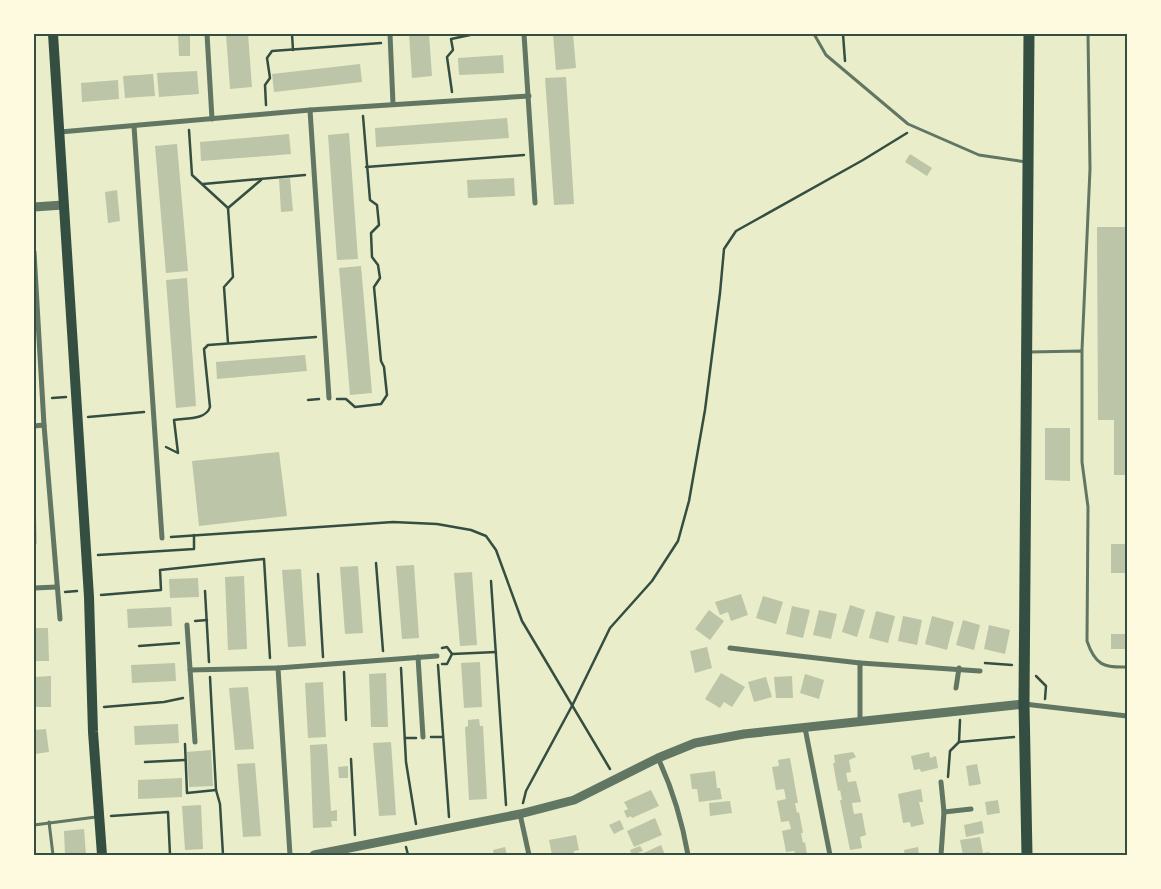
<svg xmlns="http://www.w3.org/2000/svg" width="1161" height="889" viewBox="0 0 1161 889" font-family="'Zilla Slab',serif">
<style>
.building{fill:#bcc5a7}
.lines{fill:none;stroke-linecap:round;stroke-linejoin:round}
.path{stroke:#344e41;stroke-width:2.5}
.service{stroke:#617663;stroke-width:3}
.minor{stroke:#617663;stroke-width:5}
.tertiary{stroke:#617663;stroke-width:9}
.secondary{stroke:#344e41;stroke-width:10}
.primary{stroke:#344e41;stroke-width:11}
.neatline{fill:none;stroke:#344e41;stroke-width:2}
</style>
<rect width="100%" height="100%" fill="#e9edc9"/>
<g class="building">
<polygon points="178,34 190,34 190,56 179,56"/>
<polygon points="226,34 248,34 252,87 230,89"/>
<polygon points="409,34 429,34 432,76 412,78"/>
<polygon points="553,34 573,34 576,68 556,70"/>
<polygon points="503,55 504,73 459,75 458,58"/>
<polygon points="360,64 362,82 274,92 272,74"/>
<polygon points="197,71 199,94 159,97 157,73"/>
<polygon points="153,74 155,96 125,98 123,76"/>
<polygon points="566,77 574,204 554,205 545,78"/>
<polygon points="118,80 119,99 82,102 81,83"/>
<polygon points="507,118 509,138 376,147 375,128"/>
<polygon points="349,133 358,259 337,260 328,135"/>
<polygon points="289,134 291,154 201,161 200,142"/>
<polygon points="177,144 188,271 166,273 155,146"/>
<polygon points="910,154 932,168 927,176 905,162"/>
<polygon points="290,178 293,211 281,212 279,179"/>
<polygon points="514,178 515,196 468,198 467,180"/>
<polygon points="117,190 120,221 108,223 105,192"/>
<polygon points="1097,227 1127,227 1127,475 1114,475 1114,420 1098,420"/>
<polygon points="361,266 372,393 350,395 339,268"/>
<polygon points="187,278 196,406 176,408 166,280"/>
<polygon points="305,355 307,371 217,379 216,362"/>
<polygon points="1045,428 1070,428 1070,481 1045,480"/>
<polygon points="279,452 287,516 199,526 192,461"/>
<polygon points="34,514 36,514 37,544 34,544"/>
<rect x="1111" y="544" width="16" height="29"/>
<polygon points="414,565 419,638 402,639 396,566"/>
<polygon points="358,566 363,633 345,634 340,567"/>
<polygon points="301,569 306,646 288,647 282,570"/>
<polygon points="472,572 477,645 460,646 454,573"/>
<polygon points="244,576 247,649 228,650 225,577"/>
<polygon points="198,578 199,597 170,598 169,579"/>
<polygon points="741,594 748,615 731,621 728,612 720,615 715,602"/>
<polygon points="763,596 783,602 776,624 756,618"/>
<polygon points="850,605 865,610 857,637 842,632"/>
<polygon points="792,606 810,610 803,638 786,634"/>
<polygon points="171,607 172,626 128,628 127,609"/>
<polygon points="709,610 724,621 710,640 695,629"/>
<polygon points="819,610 837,614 831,639 813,635"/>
<polygon points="876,611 895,616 888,643 869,638"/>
<polygon points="903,616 922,620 917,645 898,641"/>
<polygon points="932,616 954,622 947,650 925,644"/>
<polygon points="963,620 980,625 974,650 956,645"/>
<polygon points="989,625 1010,630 1005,654 984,649"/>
<polygon points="34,628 48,628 49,661 34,661"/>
<rect x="1111" y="634" width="16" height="15"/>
<polygon points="707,647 712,668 695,673 690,651"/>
<polygon points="480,662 482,707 464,708 461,663"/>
<polygon points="175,663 176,681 132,683 131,665"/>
<polygon points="386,673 388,727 371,727 369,674"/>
<polygon points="721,673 745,687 732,707 724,702 720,708 705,699"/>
<polygon points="805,674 824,680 819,699 800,693"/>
<polygon points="51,676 51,707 34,707 34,677"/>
<polygon points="792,676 793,698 776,698 774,677"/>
<polygon points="766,677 772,697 754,702 748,682"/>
<polygon points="323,682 326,737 308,738 305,683"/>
<polygon points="248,687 254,749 235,750 229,688"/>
<polygon points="479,719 480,726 483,726 487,799 469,800 465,727 468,726 468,720"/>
<polygon points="178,724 179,743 135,745 134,726"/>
<polygon points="46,729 49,752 34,754 34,730"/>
<polygon points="391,742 396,815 379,816 373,743"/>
<polygon points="327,744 331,811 337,810 337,821 331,821 332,827 313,828 310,745"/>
<polygon points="211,750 213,786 189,787 187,752"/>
<polygon points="853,752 856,757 849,760 851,772 846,773 848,782 856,781 861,802 852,803 853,809 854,814 862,813 866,835 860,837 862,848 850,850 840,800 842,800 840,790 838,791 833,763 835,763 834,755"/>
<polygon points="929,752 930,758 936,756 938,768 921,772 920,769 914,770 911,756"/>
<polygon points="790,758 798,803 795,803 797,813 799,812 803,833 801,833 803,843 805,842 807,855 796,855 794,851 786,852 782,831 791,829 789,821 781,822 777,801 786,799 784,789 776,790 772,767 779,766 778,760"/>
<polygon points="255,763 261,836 243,837 237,764"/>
<polygon points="977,764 981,784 969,786 966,766"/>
<polygon points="348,766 348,778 339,778 338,767"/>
<polygon points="715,771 717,788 720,788 722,799 699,802 697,789 692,789 690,774"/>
<polygon points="182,778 182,797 138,799 138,780"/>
<polygon points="921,789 923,802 919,802 924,824 911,827 910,822 903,823 898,794"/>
<polygon points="651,790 659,806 632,818 631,816 627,818 624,811 628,809 624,802"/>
<polygon points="998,800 1000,813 987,815 985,802"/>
<polygon points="730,801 732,813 710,816 709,803"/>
<polygon points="201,805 203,849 185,850 182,806"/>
<polygon points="655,818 662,835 634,847 627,831"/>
<polygon points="620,820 624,829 614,834 609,825"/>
<polygon points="982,821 984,833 966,837 964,825"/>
<polygon points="84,829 86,855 65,855 64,831"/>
<polygon points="576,835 579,850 574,851 574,855 552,855 549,840"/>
<polygon points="980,837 983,853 989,852 989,855 963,855 960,840"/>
<polygon points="661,845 665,855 639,855"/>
<polygon points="640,846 643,851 632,855 630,850"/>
<polygon points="505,847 507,855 494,855 493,850"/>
<polygon points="918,847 919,855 905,855 904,850"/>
</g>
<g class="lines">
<g class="path">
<polyline points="292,34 293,50"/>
<polyline points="470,34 516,34"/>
<polyline points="843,34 845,61"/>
<polyline points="452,92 447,57 453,50 451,39 470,35"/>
<polyline points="266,105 265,85 270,78 267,58 272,51 381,43"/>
<polyline points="189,130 192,175 228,208 233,277 224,287 228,343"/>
<polyline points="366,167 524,155"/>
<polyline points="203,184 305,175"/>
<polyline points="228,208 261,180"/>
<polyline points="52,398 66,397"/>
<polyline points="337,399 346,399 355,407 381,404 387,395 384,367 381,361 374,287 380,278 378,265 372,257 371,233 379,225 377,205 370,200 363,116"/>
<polyline points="308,400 319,399"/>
<polyline points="88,417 144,412"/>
<path d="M 166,447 L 178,453 L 174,420 C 186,418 206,420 210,407 L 204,349 L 208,345 L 316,337"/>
<polyline points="171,537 393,522 437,524 471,530 486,536 496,550 522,621 610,769"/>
<polyline points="98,555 194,549 194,535"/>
<polyline points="376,563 383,651"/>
<polyline points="318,574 323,657"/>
<polyline points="491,581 506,805"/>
<polyline points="205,591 209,662"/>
<polyline points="65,592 77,591"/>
<polyline points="101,595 161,590 160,570 264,559 270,658"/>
<polyline points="195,621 207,620"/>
<polyline points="139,646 179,643"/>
<polyline points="442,648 447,647 452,654"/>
<polyline points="985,663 1012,665"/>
<polyline points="442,664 447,664 452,654 496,652"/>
<polyline points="438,665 449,817"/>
<polyline points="401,668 406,762 416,824"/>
<polyline points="344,672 346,720"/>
<polyline points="1036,676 1046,686 1045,699"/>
<polyline points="210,677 216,790 220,804 223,855"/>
<polyline points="104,707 164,702 183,698"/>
<polyline points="431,737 442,737"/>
<polyline points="405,738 416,738"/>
<polyline points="959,742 1014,737"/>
<polyline points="185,744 187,793 216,790"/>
<polyline points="351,759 355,835"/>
<polyline points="145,762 185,760"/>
<polyline points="948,777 950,751 959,742 960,720"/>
<polyline points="523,803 526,791 573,704 610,628 652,581 678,541 689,501 705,410 720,293 724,249 736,231 863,160 907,133"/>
<polyline points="111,816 168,812 170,855"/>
<polyline points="406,847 408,855"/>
</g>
<g class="service">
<polyline points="814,34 826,55 908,124 979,155 1026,162"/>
<polyline points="1082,350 1090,169 1088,34"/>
<path d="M 1029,352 L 1082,351 L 1082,462 L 1088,507 L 1087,641 C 1095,665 1104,668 1127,667"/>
<polyline points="49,822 53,855"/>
<polyline points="34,825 96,817"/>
</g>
<g class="minor">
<polyline points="207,34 212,119"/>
<polyline points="390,34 393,104"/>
<polyline points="524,34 535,203"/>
<polyline points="310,110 329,398"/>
<polyline points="134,126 162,538"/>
<polyline points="60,132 310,110 529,96"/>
<polyline points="34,252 44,425 60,619"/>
<polyline points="34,426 44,425"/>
<polyline points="34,588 57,587"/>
<polyline points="187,625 195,742"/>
<polyline points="730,648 860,663"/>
<polyline points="418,657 423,737"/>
<polyline points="190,670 278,668"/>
<polyline points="956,688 959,668"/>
<polyline points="1024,704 1127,716"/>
<polyline points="860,722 860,663 980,671"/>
<polyline points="805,728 830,855"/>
<path d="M 658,758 C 673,790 682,821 688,855"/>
<polyline points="941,782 944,812 941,855"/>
<polyline points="944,812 971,809"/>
<polyline points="520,814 529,855"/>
<polyline points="290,855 278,668 437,656"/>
</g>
<g class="tertiary">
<polyline points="34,207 63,205"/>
<polyline points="314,855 520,814 574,800 658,758 695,743 744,734 1024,704"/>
</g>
<polyline class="secondary" points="53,34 89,597 93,732 102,855"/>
<polyline class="primary" points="1027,855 1024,704 1029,34"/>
</g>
<rect width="1161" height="889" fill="none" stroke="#fefae0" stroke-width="70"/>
<rect x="35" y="35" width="1091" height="819" class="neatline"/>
</svg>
